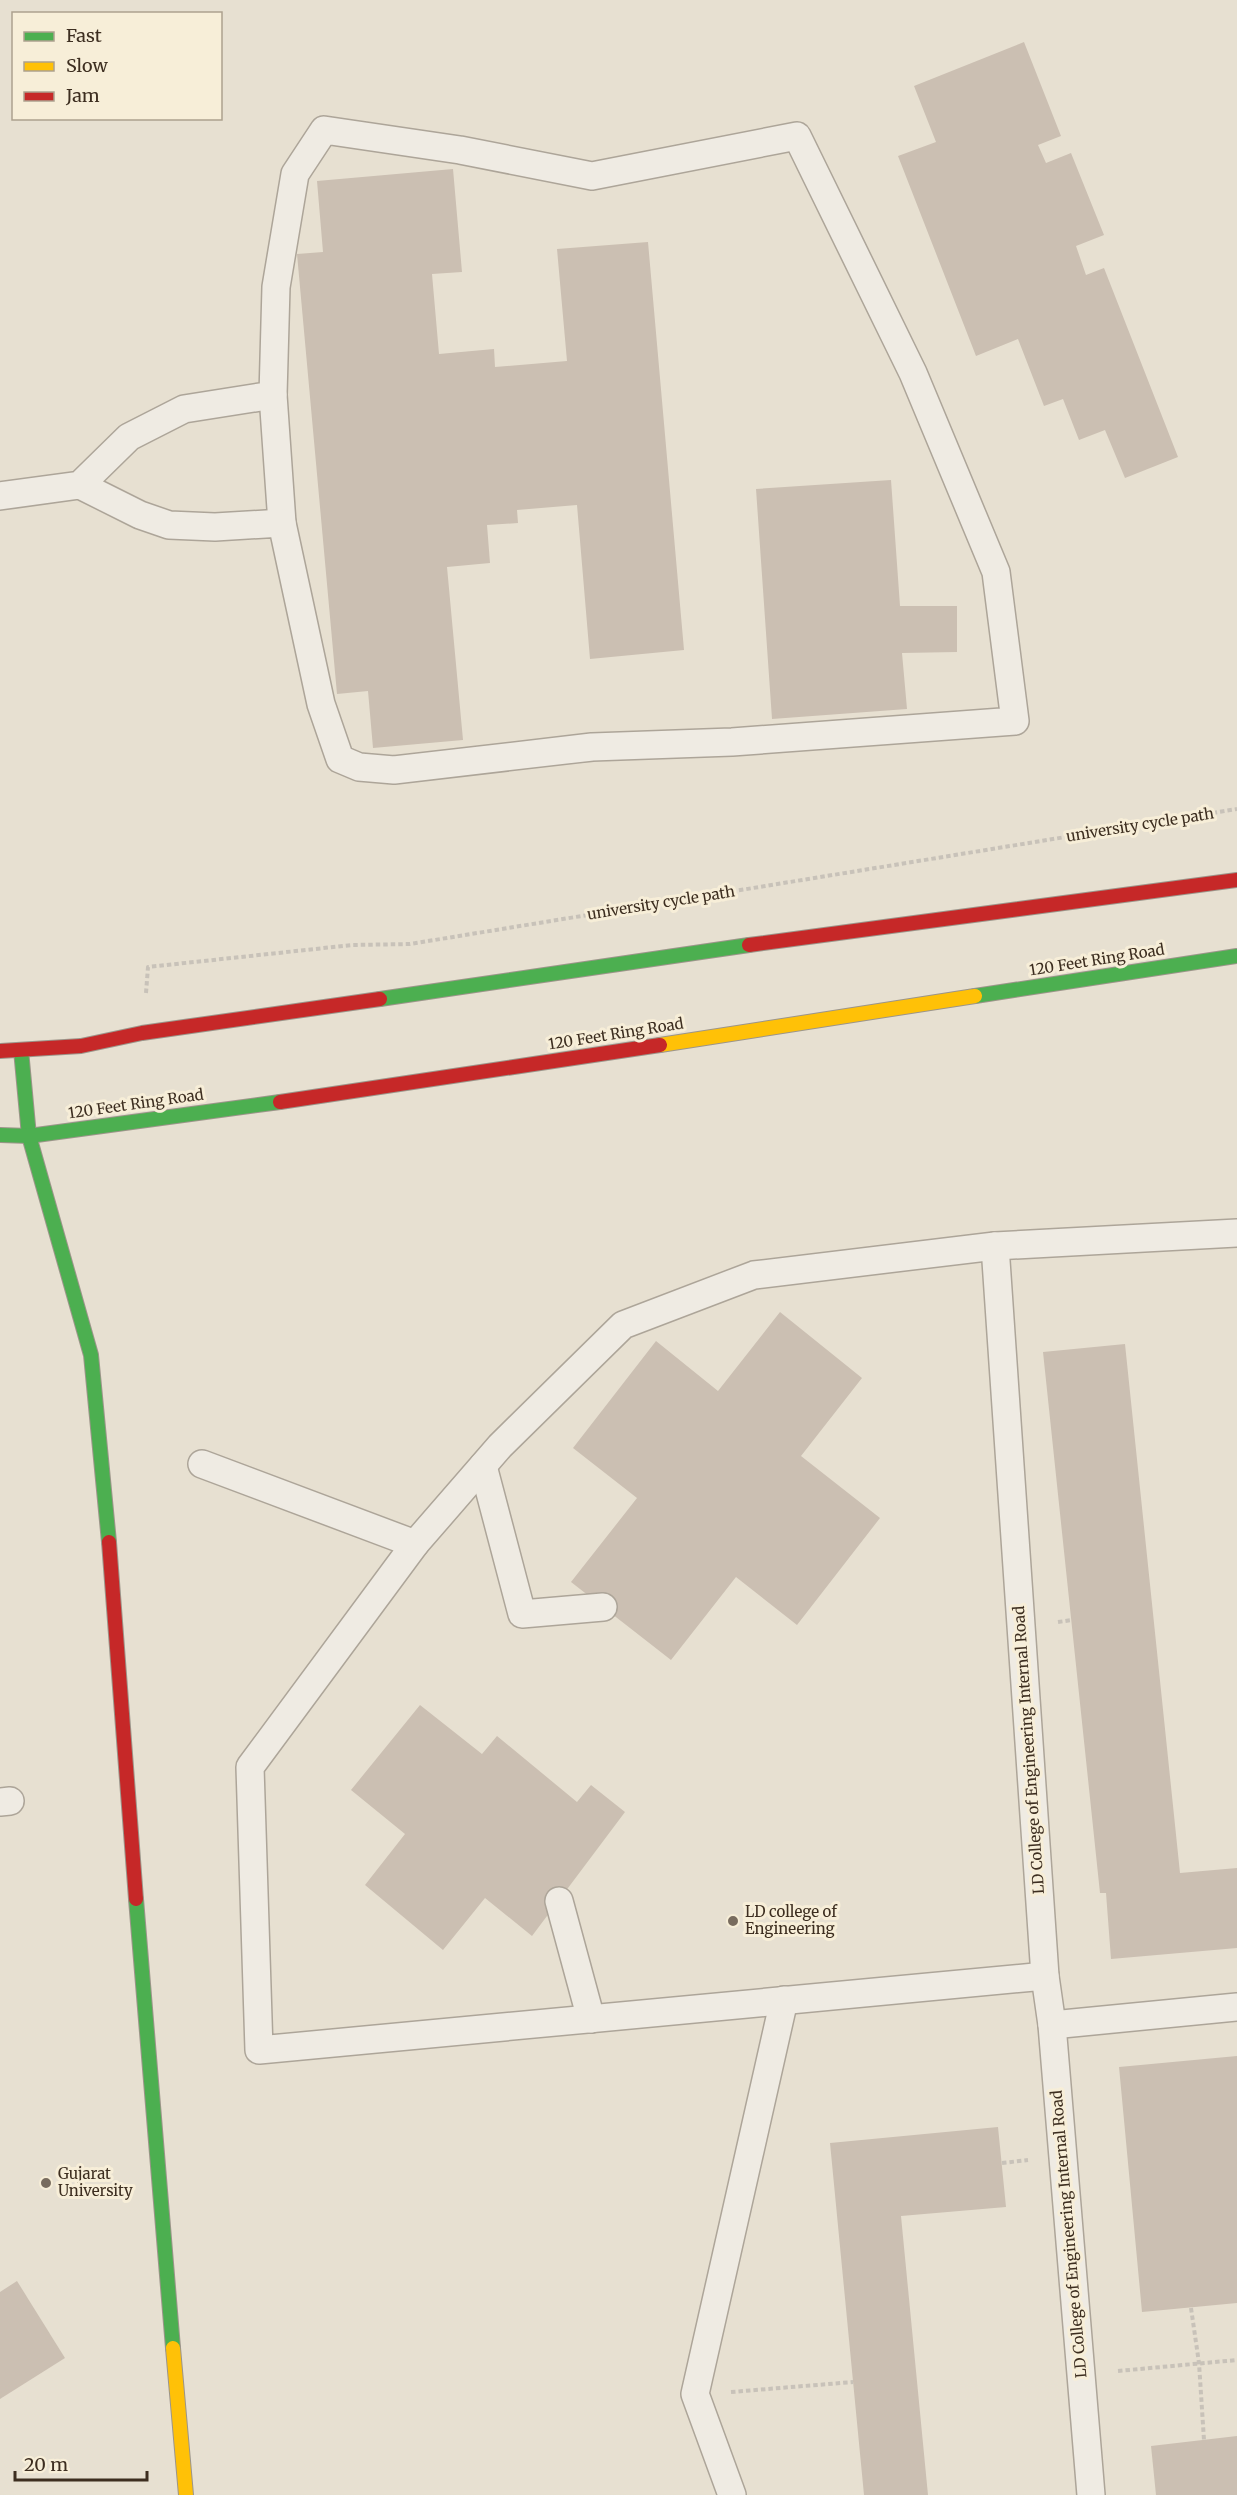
<svg xmlns="http://www.w3.org/2000/svg" width="1237" height="2495" viewBox="0 0 1237 2495" font-family="Merriweather,serif">
<style>
.building{fill:#cbbfb2}
.lines{fill:none;stroke-linecap:round;stroke-linejoin:round}
.lane-casing{stroke:#ada599;stroke-width:30}
.fast-casing{stroke:#9c958a;stroke-width:16}
.slow-casing{stroke:#9c958a;stroke-width:16}
.jam-casing{stroke:#9c958a;stroke-width:16}
.path{stroke:#c8c2b9;stroke-width:4;stroke-dasharray:4.5 3;stroke-linecap:butt}
.lane{stroke:#efebe3;stroke-width:27}
.fast{stroke:#4caf50;stroke-width:14}
.slow{stroke:#ffc107;stroke-width:14}
.jam{stroke:#c62828;stroke-width:14}
.poi-dot{fill:#786c5e;stroke:#f7eed8;stroke-width:2}
.labels{text-anchor:middle;stroke-width:6;stroke-linejoin:round;paint-order:stroke}
.street-label{font-size:15px;fill:#3d2e20;stroke:#f7eed8}
.poi-label{font-size:15px;fill:#3d2e20;stroke:#f7eed8;text-anchor:start}
</style>
<rect width="100%" height="100%" fill="#e7e0d1"/>
<g class="building">
<polygon points="1024,42 1061,136 1038,145 1046,163 1071,153 1104,235 1076,246 1086,275 1104,268 1178,457 1125,478 1105,430 1079,440 1063,399 1044,406 1018,339 976,356 898,156 936,142 914,86"/>
<polygon points="453,169 462,272 432,274 439,354 494,349 495,367 567,361 557,249 648,242 684,650 590,659 577,505 517,510 518,523 487,525 490,563 447,567 463,740 373,748 368,691 337,694 297,254 323,252 317,181"/>
<polygon points="891,480 900,606 957,606 957,652 902,653 907,709 772,719 756,489"/>
<polygon points="780,1312 862,1378 801,1456 880,1518 797,1625 736,1577 671,1660 571,1582 637,1498 573,1448 656,1341 718,1391"/>
<polygon points="1125,1344 1180,1873 1237,1868 1237,1948 1111,1959 1106,1893 1100,1893 1043,1352"/>
<polygon points="420,1705 482,1754 497,1736 577,1802 591,1785 625,1812 532,1936 485,1898 443,1950 365,1885 405,1834 351,1790"/>
<polygon points="1237,2056 1237,2303 1142,2312 1119,2067"/>
<polygon points="998,2127 1006,2207 901,2216 928,2495 864,2495 830,2143"/>
<polygon points="17,2281 65,2358 0,2399 0,2292"/>
<polygon points="1237,2436 1237,2495 1156,2495 1151,2446"/>
</g>
<g class="lines">
<defs>
<g id="lane">
<polyline points="273,395 282,523"/>
<polyline points="0,496 80,485 140,515 169,525 215,527 282,523 321,704 340,759 359,767 394,770 592,747 732,742 1015,721 996,572 913,373 797,136 592,176 460,150 324,130 295,174 276,287 273,395 184,409 129,437 80,485"/>
<polyline points="202,1464 415,1544 250,1767 259,2050 1045,1976"/>
<polyline points="483,1466 522,1614 603,1607"/>
<polyline points="415,1544 500,1446 623,1325 754,1275 995,1246"/>
<polyline points="0,1802 10,1801"/>
<polyline points="559,1901 591,2019"/>
<polyline points="1052,2025 1237,2007"/>
<polyline points="732,2495 695,2394 784,2000"/>
<polyline points="1091,2495 1052,2025 1045,1976 995,1246 1237,1233"/>
</g>
<g id="fast">
<polyline points="975,996 1237,956"/>
<polyline points="380,999 749,945"/>
<polyline points="21,1050 29,1136 91,1355 109,1542"/>
<polyline points="0,1135 29,1136 280,1102"/>
<polyline points="136,1899 173,2348"/>
</g>
<g id="slow">
<polyline points="660,1045 975,996"/>
<polyline points="173,2348 186,2495"/>
</g>
<g id="jam">
<polyline points="749,945 1237,880"/>
<polyline points="0,1051 81,1046 142,1033 380,999"/>
<polyline points="280,1102 660,1045"/>
<polyline points="109,1542 136,1899"/>
</g>
</defs>
<use href="#lane" class="lane-casing"/>
<use href="#fast" class="fast-casing"/>
<use href="#slow" class="slow-casing"/>
<use href="#jam" class="jam-casing"/>
<g class="path">
<polyline points="146,993 148,967 352,945 410,944 1237,809"/>
<polyline points="1058,1622 1072,1620"/>
<polyline points="1002,2163 1028,2160"/>
<polyline points="1191,2308 1199,2363 1204,2440"/>
<polyline points="1118,2371 1237,2360"/>
<polyline points="731,2392 853,2382"/>
</g>
<use href="#lane" class="lane"/>
<use href="#fast" class="fast"/>
<use href="#slow" class="slow"/>
<use href="#jam" class="jam"/>
</g>
<g class="poi-dot">
<circle cx="733" cy="1921" r="6"/>
<circle cx="46" cy="2183" r="6"/>
</g>
<g class="labels">
<g class="street-label">
<text transform="translate(1140 825) rotate(-9)" y="5">university cycle path</text>
<text transform="translate(661 903) rotate(-9)" y="5">university cycle path</text>
<text transform="translate(1097 960) rotate(-9)" y="5">120 Feet Ring Road</text>
<text transform="translate(616 1034) rotate(-9)" y="5">120 Feet Ring Road</text>
<text transform="translate(136 1104) rotate(-8)" y="5">120 Feet Ring Road</text>
<text transform="translate(1029 1750) rotate(-94)" y="5">LD College of Engineering Internal Road</text>
<text transform="translate(1069 2234) rotate(-95)" y="5">LD College of Engineering Internal Road</text>
</g>
<g class="poi-label">
<text x="745" y="1917">LD college of<tspan x="745" dy="17">Engineering</tspan></text>
<text x="58" y="2179">Gujarat<tspan x="58" dy="17">University</tspan></text>
</g>
</g>
<rect x="12" y="12" width="210" height="108" fill="#f7eed8" stroke="#ada18e" stroke-width="1.5"/>
<rect x="24" y="32" width="30" height="9" fill="#4caf50" stroke="#ada18e" stroke-width="1.5"/>
<text x="66" y="42" font-size="18" fill="#3d2e20">Fast</text>
<rect x="24" y="62" width="30" height="9" fill="#ffc107" stroke="#ada18e" stroke-width="1.5"/>
<text x="66" y="72" font-size="18" fill="#3d2e20">Slow</text>
<rect x="24" y="92" width="30" height="9" fill="#c62828" stroke="#ada18e" stroke-width="1.5"/>
<text x="66" y="102" font-size="18" fill="#3d2e20">Jam</text>
<path d="M15 2471v9h132v-9" fill="none" stroke="#3d2e20" stroke-width="3"/>
<text x="24" y="2471" font-size="18" fill="#3d2e20" stroke="#f7eed8" stroke-width="4.5" paint-order="stroke">20 m</text>
</svg>
